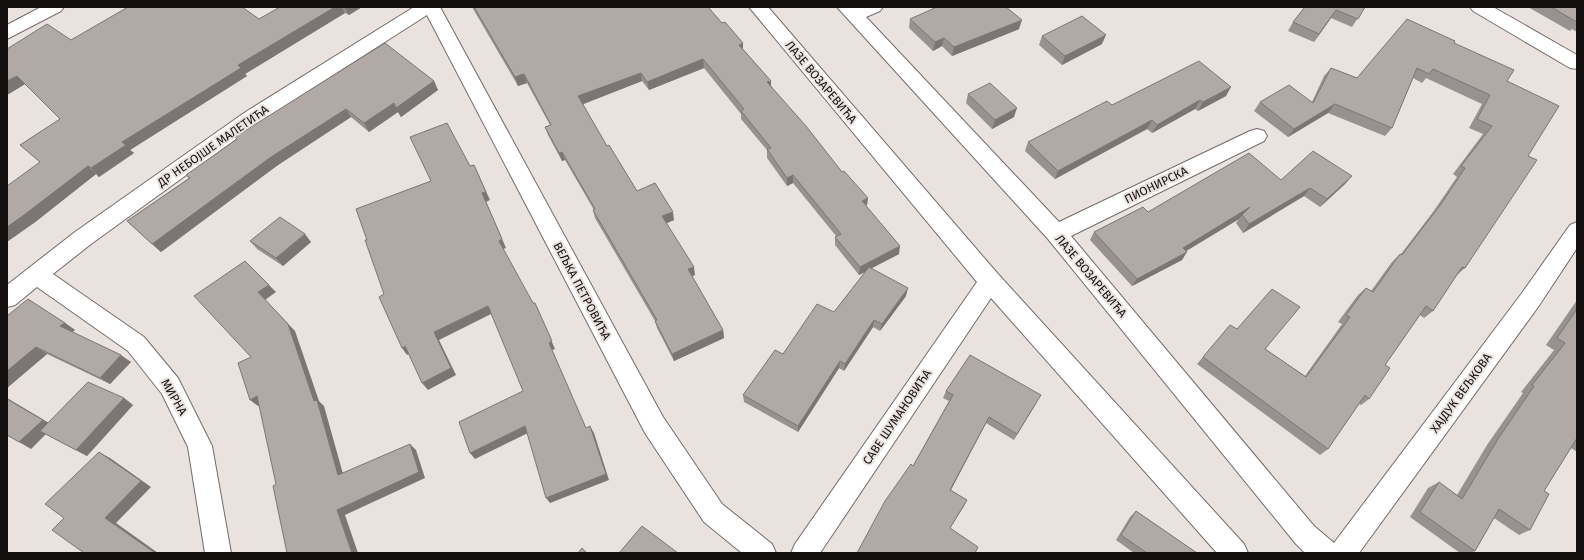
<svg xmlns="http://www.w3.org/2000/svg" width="1584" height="560" viewBox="0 0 1584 560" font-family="'Fira Sans',sans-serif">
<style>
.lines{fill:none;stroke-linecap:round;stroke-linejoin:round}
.minor-casing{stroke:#736c6a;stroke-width:2}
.tertiary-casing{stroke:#736c6a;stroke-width:2}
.minor{fill:#fff;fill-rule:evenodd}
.tertiary{fill:#fff;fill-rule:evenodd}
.wall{fill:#97918f}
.shaded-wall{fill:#7b7674}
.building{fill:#b0a9a6;stroke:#7b7674}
.labels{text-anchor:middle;stroke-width:4;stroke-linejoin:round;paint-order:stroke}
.street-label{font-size:12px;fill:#13100f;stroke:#eae2df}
</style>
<rect width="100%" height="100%" fill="#eae2df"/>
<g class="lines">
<defs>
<g id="minor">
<polygon points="414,7 440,7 663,417 722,504 772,544 776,553 742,553 704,522 645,433 427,15 258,123 91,244 53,274 144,337 178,378 212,446 231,553 205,553 188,447 162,394 128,351 37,287 15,305 7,307 7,285 75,232 244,113"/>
<polygon points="749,7 768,7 998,274 1244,544 1248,553 1217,553 991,298 820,553 791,553 795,544 977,282"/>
<polygon points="837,7 883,7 880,11 866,17 1059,222 1250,131 1257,129 1264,131 1267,136 1264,141 1071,236 1314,526 1334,543 1522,293 1570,225 1577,222 1577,248 1538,307 1359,553 1305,553 1296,544 1048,239"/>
<polygon points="1470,7 1493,7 1577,55 1577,69 1570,68 1473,11"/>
</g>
<polygon id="tertiary" points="41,7 64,7 61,11 7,39 7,25"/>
</defs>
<use href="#minor" class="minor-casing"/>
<use href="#tertiary" class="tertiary-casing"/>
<use href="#minor" class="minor"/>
<use href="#tertiary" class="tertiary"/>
</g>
<g class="wall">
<polygon points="280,7 362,7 349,15 345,13 245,74 247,76 130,150 134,153 99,177 96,174 34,223 40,162 20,145 60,119 25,84 7,95 71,40 259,19"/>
<polygon points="472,7 708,7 743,49 771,81 771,86 867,207 899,254 871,268 906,296 880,331 873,327 844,371 839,368 798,432 744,402 743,395 783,354 834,312 865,272 859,275 835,245 835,237 836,236 793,183 787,186 767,158 767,150 741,119 741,114 704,68 649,90 642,81 583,104 607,146 637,191 674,220 666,223 695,275 692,276 723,330 724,338 674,361 657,328 655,321 595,218 593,210 594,210 565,160 562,161 548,135 545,127 550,125 527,83 518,86"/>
<polygon points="1305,7 1365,7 1352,27 1331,18 1314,42 1288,31 1293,22"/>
<polygon points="1528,7 1577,7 1577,32 1572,29 1570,31"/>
<polygon points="910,19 1019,29 952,56 942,46 933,51 909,28"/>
<polygon points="1042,36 1102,44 1062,65 1039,45"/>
<polygon points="1454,43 1507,81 1528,156 1465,268 1457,275 1433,311 1424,318 1420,315 1385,365 1369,399 1361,405 1359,404 1328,449 1320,455 1197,364 1230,325 1305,376 1342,324 1338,322 1358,295 1366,288 1371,291 1392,262 1400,254 1401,254 1433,212 1457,177 1453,174 1483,134 1469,128 1482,104 1426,78 1422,83 1413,78 1392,128 1385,136 1328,113 1288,137 1254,111 1260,102 1312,102 1324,76 1331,68 1357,78"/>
<polygon points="434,81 438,90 401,117 398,112 369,132 351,117 278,165 161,252 127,221 189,178 186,175 237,139 235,137"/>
<polygon points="968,94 1014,117 992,129 966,103"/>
<polygon points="1226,96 1198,111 1195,109 1152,133 1147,129 1055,179 1025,151 1028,142 1112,105"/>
<polygon points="1352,176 1345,184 1320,207 1304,196 1243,233 1236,223 1239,219 1186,251 1182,260 1132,286 1090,240 1094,232 1148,212 1281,180"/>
<polygon points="250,241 311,242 283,266 257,249"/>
<polygon points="1577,300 1577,452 1571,448 1544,491 1530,530 1519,535 1494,518 1475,551 1471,553 1460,553 1410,517 1428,488 1439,482 1457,495 1487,445 1523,393 1521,392 1554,350 1546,345"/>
<polygon points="7,316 65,323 75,330 72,332 131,362 110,384 47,354 7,388"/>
<polygon points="946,391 1037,402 1014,440 986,423 951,490 967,500 950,528 975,553 857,553 913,466 949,401 943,398"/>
<polygon points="124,398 133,405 87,456 45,434 31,449 48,423"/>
<polygon points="1136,511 1197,553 1134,553 1116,540 1130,517"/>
</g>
<g class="shaded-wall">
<polygon points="335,7 342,7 345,13 245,74 247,76 130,150 134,153 99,177 91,168 122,142 238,65"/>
<polygon points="344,7 362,7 349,15"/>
<polygon points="1336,10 1331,18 1314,42 1319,34"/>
<polygon points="1022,20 1019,29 952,56 954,47"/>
<polygon points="1106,35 1102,44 1062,65 1065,56"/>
<polygon points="944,38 942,46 933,51 935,42"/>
<polygon points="743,43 743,52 739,45"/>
<polygon points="703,59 704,68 649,90 647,82"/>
<polygon points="641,73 642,81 581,105 578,96"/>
<polygon points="524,74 527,83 518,86 515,77"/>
<polygon points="17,76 25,84 7,95 7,81"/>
<polygon points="434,81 438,90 401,117 398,112 369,132 364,123 394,103"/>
<polygon points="771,81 771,89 767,82"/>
<polygon points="1231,87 1226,96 1198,111 1203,102"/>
<polygon points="1200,100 1195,109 1152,133 1157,125"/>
<polygon points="1335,104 1328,113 1288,137 1294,129"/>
<polygon points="1017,108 1014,117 992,129 995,120"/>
<polygon points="346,109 351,117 278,165 161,252 152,244 271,157"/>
<polygon points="1152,120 1147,129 1055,179 1058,171"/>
<polygon points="562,152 565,160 562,161 559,153"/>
<polygon points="474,165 490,200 486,202 506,248 503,249 499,241 482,193"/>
<polygon points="88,166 96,174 34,223 7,242 7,227"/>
<polygon points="793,175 793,183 787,186 787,178"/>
<polygon points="1352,176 1345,184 1320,207 1327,199"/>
<polygon points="1310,188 1304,196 1243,233 1249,224"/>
<polygon points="868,198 867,206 862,201"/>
<polygon points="1250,207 1242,215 1239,219 1178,256 1183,248"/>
<polygon points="673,212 674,220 663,225 662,216"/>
<polygon points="305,234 311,242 283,266 276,258"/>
<polygon points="900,246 899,254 859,275 860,267"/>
<polygon points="1187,252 1182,260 1132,286 1137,279"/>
<polygon points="694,267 695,275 690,277 688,269"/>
<polygon points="269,285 276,292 265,300 295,331 319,401 324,406 345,481 338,475 258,292"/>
<polygon points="908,288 906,296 880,331 882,324"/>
<polygon points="535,303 555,349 552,350 549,343"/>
<polygon points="488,306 493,313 439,340 456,375 428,390 422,383 434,332"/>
<polygon points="874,320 873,327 844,371 845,364"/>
<polygon points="65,323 75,330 70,334 60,326"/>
<polygon points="723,330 724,338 674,361 672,354"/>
<polygon points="405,346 410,353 407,355 402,348"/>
<polygon points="36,347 47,354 7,388 7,371"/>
<polygon points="121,355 131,362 110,384 100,378"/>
<polygon points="840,361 839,368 798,432 798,426"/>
<polygon points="257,396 265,403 258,406 250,400"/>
<polygon points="7,398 54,426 31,449 19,442"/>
<polygon points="124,398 133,405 87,456 76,450"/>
<polygon points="989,417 986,423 948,495 950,490"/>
<polygon points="525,426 530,432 475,459 470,453"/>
<polygon points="590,426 594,433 609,480 550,503 546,498"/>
<polygon points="410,444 416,450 425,478 345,515 358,553 352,553 337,510"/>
<polygon points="99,452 110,458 151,487 116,523 158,553 155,553 105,518"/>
<polygon points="967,500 964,506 947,533 950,528"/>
</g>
<g class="building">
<polygon points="128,7 242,7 259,19 280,7 335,7 238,65 241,68 122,142 126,145 91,168 88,166 24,215 7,227 7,186 40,162 20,145 60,119 17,76 7,81 7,49 47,24 71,40"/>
<polygon points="474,7 708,7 722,23 725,22 743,43 739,45 771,81 767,82 806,126 842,172 844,171 868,198 862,201 900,246 860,267 835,237 841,234 793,175 787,178 767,149 771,148 741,111 744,109 703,59 647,82 641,73 578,96 607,146 609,145 637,191 655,183 673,212 662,216 694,267 688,269 723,330 672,354 655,321 657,320 593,210 595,209 562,152 559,153 545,127 551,125 524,74 515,77"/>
<polygon points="937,7 1006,7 1022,20 954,47 944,38 935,42 910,19"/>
<polygon points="1305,7 1365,7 1358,19 1336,10 1319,34 1293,22"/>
<polygon points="1551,7 1577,7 1577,22"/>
<polygon points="1082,16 1106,35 1065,56 1042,36"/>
<polygon points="1407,19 1455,41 1454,43 1514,70 1507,81 1559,106 1528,156 1537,160 1465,268 1462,267 1433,311 1426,306 1385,365 1390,368 1369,399 1365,395 1328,449 1203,357 1230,325 1237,329 1272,289 1300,307 1265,349 1306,377 1350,317 1346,315 1366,288 1373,292 1400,254 1402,255 1441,204 1465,168 1461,166 1492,126 1477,119 1490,95 1433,69 1429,74 1417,68 1392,128 1335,104 1294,129 1260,102 1289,85 1313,103 1331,68 1357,78"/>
<polygon points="385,43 434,81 396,108 394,103 364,123 346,109 271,157 152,244 127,221 190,178 186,175 237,139 235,137"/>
<polygon points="1199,61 1231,87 1203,102 1200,100 1157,125 1152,120 1058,171 1028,142 1107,101 1112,105"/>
<polygon points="990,83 1017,108 995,120 968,94"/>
<polygon points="447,123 470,166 474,165 486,192 482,193 502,239 499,241 533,303 535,303 552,341 549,343 586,428 590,426 606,474 546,498 525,426 470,453 459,422 523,391 488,306 434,332 451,368 422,383 405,346 402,348 379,297 384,294 365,240 367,240 356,209 431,181 410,137"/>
<polygon points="1313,151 1352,176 1327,199 1310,188 1249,224 1242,215 1250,207 1183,248 1187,252 1137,279 1094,232 1143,207 1148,212 1249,153 1281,180"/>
<polygon points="280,217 305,234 276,258 250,241"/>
<polygon points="245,261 269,285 258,292 288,324 314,401 317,400 338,475 410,444 419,472 337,510 352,553 287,553 273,486 276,484 257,396 250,400 238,363 251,357 194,296"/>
<polygon points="869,267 908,288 882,324 874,320 845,364 840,361 798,426 743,395 775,350 783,354 817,304 834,312"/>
<polygon points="28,299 65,323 60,326 121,355 100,378 36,347 7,371 7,316"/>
<polygon points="1577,309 1577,438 1544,491 1549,494 1530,530 1499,509 1475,551 1420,512 1439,482 1462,499 1498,439 1534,386 1532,385 1565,343 1557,338"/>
<polygon points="970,355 1041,395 1017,434 989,417 950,490 967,500 950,528 978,547 975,553 913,553 911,552 910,553 857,553 885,501 911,464 913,466 953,395 946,391"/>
<polygon points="88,382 124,398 76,450 40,431"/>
<polygon points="7,399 43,420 19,442 7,435"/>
<polygon points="99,452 141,481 105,518 155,553 84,553 52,530 64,518 45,504"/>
<polygon points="1136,511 1197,553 1147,553 1121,535"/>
<polygon points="642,526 678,553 619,553"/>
<polygon points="582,548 587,553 578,553"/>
</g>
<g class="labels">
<g class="street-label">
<text transform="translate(821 82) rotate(50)" y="4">ЛАЗЕ ВОЗАРЕВИЋА</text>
<text transform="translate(213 146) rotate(-35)" y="4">ДР НЕБОЈШЕ МАЛЕТИЋА</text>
<text transform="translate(1156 185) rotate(-26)" y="4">ПИОНИРСКА</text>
<text transform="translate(1091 276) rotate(50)" y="4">ЛАЗЕ ВОЗАРЕВИЋА</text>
<text transform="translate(582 291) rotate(62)" y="4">ВЕЉКА ПЕТРОВИЋА</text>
<text transform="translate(1461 393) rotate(-54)" y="4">ХАЈДУК ВЕЉКОВА</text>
<text transform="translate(174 397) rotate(60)" y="4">МИРНА</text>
<text transform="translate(897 417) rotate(-56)" y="4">САВЕ ШУМАНОВИЋА</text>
</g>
</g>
<rect width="1584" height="560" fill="none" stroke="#13100f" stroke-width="16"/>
</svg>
